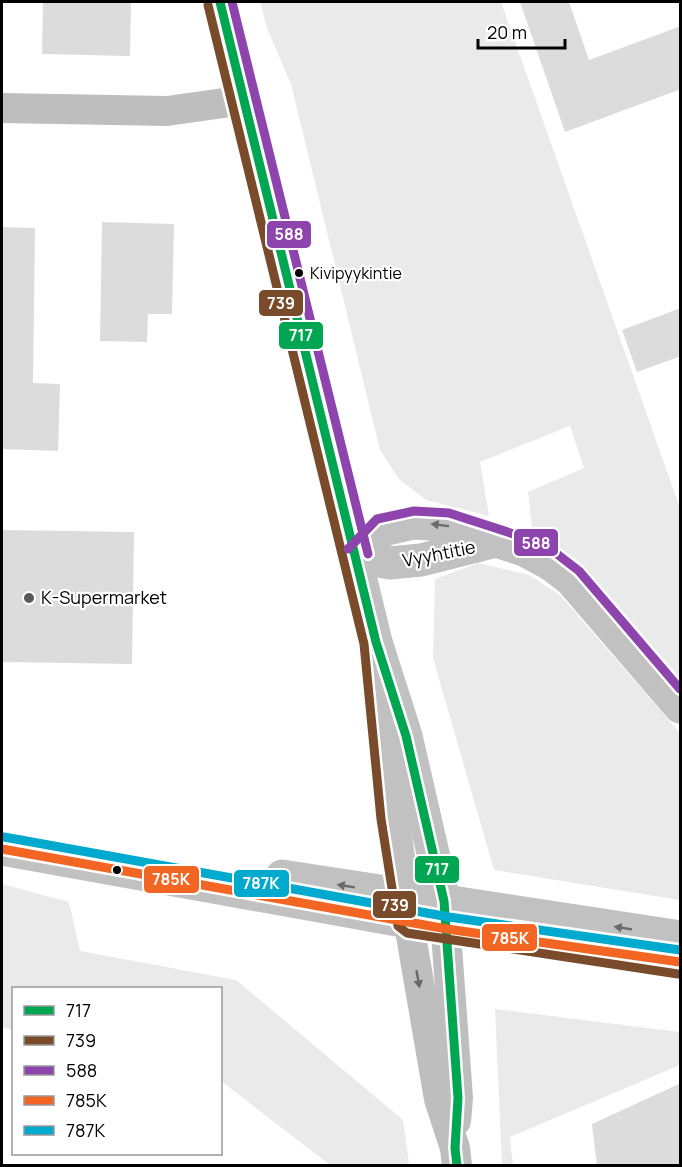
<svg xmlns="http://www.w3.org/2000/svg" width="682" height="1167" viewBox="0 0 682 1167" font-family="Manrope,sans-serif">
<style>
.green{fill:#eaeaea}
.building{fill:#dcdcdc}
.lines{fill:none;stroke-linecap:round;stroke-linejoin:round}
.street{stroke:#bebebe;stroke-width:30}
.secondary{stroke:#c1c1c1;stroke-width:33}
.bus-1-casing{stroke:#fff;stroke-width:14}
.bus-2-casing{stroke:#fff;stroke-width:14}
.bus-3-casing{stroke:#fff;stroke-width:14}
.bus-4-casing{stroke:#fff;stroke-width:14}
.bus-5-casing{stroke:#fff;stroke-width:14}
.bus-1{stroke:#00a651;stroke-width:9}
.bus-2{stroke:#7a4b2a;stroke-width:9}
.bus-3{stroke:#8e44ad;stroke-width:9}
.bus-4{stroke:#f26522;stroke-width:9}
.bus-5{stroke:#00a9ce;stroke-width:9}
.oneway{fill:#6a6a6a}
.oneway2{fill:#686868}
.bus-dot{fill:#000;stroke:#fff;stroke-width:2}
.poi-dot{fill:#595959;stroke:#fff;stroke-width:2}
.labels{text-anchor:middle;stroke-width:4.5;stroke-linejoin:round;paint-order:stroke}
.bus-label{font-size:16px;fill:#000;stroke:#fff;text-anchor:start}
.street-label{font-size:18px;fill:#000;stroke:#fff}
.poi-label{font-size:18px;fill:#000;stroke:#fff;text-anchor:start}
.line-badge{stroke:#fff;stroke-width:2}
.badge-label{font-size:16px;text-anchor:middle;font-weight:bold;fill:#fff}
</style>
<rect width="100%" height="100%" fill="#fff"/>
<g class="green">
<polygon points="260,2 501,2 680,508 680,682 583,567 532,527 528,492 584,468 570,426 480,462 489,516 426,500 399,479 380,450 291,84 267,28"/>
<polygon points="478,563 529,575 560,595 680,733 680,900 494,870 433,658 435,579"/>
<polygon points="2,884 69,902 80,951 236,980 403,1120 409,1164 330,1165 221,1081 220,988 14,988 13,1030 2,1027"/>
<polygon points="495,1009 680,1032 680,1065 510,1137 513,1165 502,1165"/>
</g>
<g class="building">
<polygon points="43,2 131,2 130,56 42,54"/>
<polygon points="520,2 569,2 589,60 681,26 681,89 565,132"/>
<polygon points="102,222 174,224 172,314 148,314 147,342 100,341"/>
<polygon points="2,227 35,228 33,383 60,384 58,451 2,449"/>
<polygon points="681,308 681,356 637,372 622,330"/>
<polygon points="2,530 134,532 132,664 2,662"/>
<polygon points="681,1083 681,1166 597,1166 592,1124"/>
</g>
<g class="lines">
<g class="street">
<polyline points="2,108 167,111 245,100"/>
<polyline points="405,901 439,1099 455,1148 457,1166"/>
<polyline points="444,905 458,1098 456,1121"/>
</g>
<g class="secondary">
<polyline points="220,2 376,642 406,736 444,901"/>
<polyline points="356,557 383,530 414,523 446,525 524,550 550,564 571,580 680,707"/>
<polyline points="356,557 390,563 421,560 496,541"/>
<polyline points="380,698 393,820 404,895"/>
<polyline points="2,849 447,929 680,962"/>
<polyline points="282,876 680,937"/>
</g>
<defs>
<polyline id="bus-1" points="220,2 376,642 406,736 444,901 458,1098 455,1148 457,1166"/>
<polyline id="bus-2" points="208,5 364,644 381,819 398,926 407,933 678,974"/>
<g id="bus-3">
<polyline points="232,2 368,554"/>
<polyline points="348,549 377,519 414,511 449,513 529,539 557,554 579,571 680,689"/>
</g>
<polyline id="bus-4" points="2,849 447,929 680,962"/>
<polyline id="bus-5" points="4,837 449,917 680,950"/>
</defs>
<use href="#bus-1" class="bus-1-casing"/>
<use href="#bus-2" class="bus-2-casing"/>
<use href="#bus-3" class="bus-3-casing"/>
<use href="#bus-4" class="bus-4-casing"/>
<use href="#bus-5" class="bus-5-casing"/>
<use href="#bus-1" class="bus-1"/>
<use href="#bus-2" class="bus-2"/>
<use href="#bus-3" class="bus-3"/>
<use href="#bus-4" class="bus-4"/>
<use href="#bus-5" class="bus-5"/>
</g>
<defs><path id="oneway-solid" d="M-6-.8H1V-3.2L6.5 0L1 3.2V.8H-6Z" transform="scale(1.5)"/></defs>
<g class="oneway">
<use href="#oneway-solid" transform="translate(440 525) rotate(-173)"/>
<use href="#oneway-solid" transform="translate(346 886) rotate(-171)"/>
<use href="#oneway-solid" transform="translate(623 928) rotate(-171)"/>
</g>
<use class="oneway2" href="#oneway-solid" transform="translate(418 979) rotate(80)"/>
<g class="bus-dot">
<circle cx="299" cy="273" r="5"/>
<circle cx="117" cy="870" r="5"/>
</g>
<circle class="poi-dot" cx="29" cy="598" r="6"/>
<g class="labels">
<g class="bus-label">
<text x="310" y="279">Kivipyykintie</text>
</g>
<g class="street-label">
<text transform="translate(439 554) rotate(-11)" y="6">Vyyhtitie</text>
</g>
<g class="poi-label">
<text x="41" y="604">K-Supermarket</text>
</g>
</g>
<g class="line-badge">
<rect x="266" y="220" width="46" height="29" rx="6" fill="#8e44ad"/>
<rect x="258" y="289" width="46" height="28" rx="6" fill="#7a4b2a"/>
<rect x="278" y="321" width="46" height="29" rx="6" fill="#00a651"/>
<rect x="513" y="528" width="46" height="29" rx="6" fill="#8e44ad"/>
<rect x="414" y="855" width="46" height="29" rx="6" fill="#00a651"/>
<rect x="143" y="865" width="57" height="29" rx="6" fill="#f26522"/>
<rect x="233" y="869" width="57" height="29" rx="6" fill="#00a9ce"/>
<rect x="372" y="890" width="45" height="29" rx="6" fill="#7a4b2a"/>
<rect x="481" y="923" width="57" height="29" rx="6" fill="#f26522"/>
</g>
<g class="badge-label">
<text x="289" y="240">588</text>
<text x="281" y="309">739</text>
<text x="301" y="341">717</text>
<text x="536" y="549">588</text>
<text x="437" y="875">717</text>
<text x="171" y="885">785K</text>
<text x="261" y="889">787K</text>
<text x="395" y="911">739</text>
<text x="510" y="944">785K</text>
</g>
<rect width="682" height="1167" fill="none" stroke="#000000" stroke-width="6"/>
<rect x="12" y="987" width="210" height="168" fill="#ffffff" stroke="#999999" stroke-width="1.5"/>
<rect x="24" y="1006" width="30" height="9" fill="#00a651" stroke="#999999" stroke-width="1.5"/>
<text x="66" y="1017" font-size="18" fill="#000000">717</text>
<rect x="24" y="1036" width="30" height="9" fill="#7a4b2a" stroke="#999999" stroke-width="1.5"/>
<text x="66" y="1047" font-size="18" fill="#000000">739</text>
<rect x="24" y="1066" width="30" height="9" fill="#8e44ad" stroke="#999999" stroke-width="1.5"/>
<text x="66" y="1077" font-size="18" fill="#000000">588</text>
<rect x="24" y="1096" width="30" height="9" fill="#f26522" stroke="#999999" stroke-width="1.5"/>
<text x="66" y="1107" font-size="18" fill="#000000">785K</text>
<rect x="24" y="1126" width="30" height="9" fill="#00a9ce" stroke="#999999" stroke-width="1.5"/>
<text x="66" y="1137" font-size="18" fill="#000000">787K</text>
<path d="M478 39v9h87v-9" fill="none" stroke="#000000" stroke-width="3"/>
<text x="487" y="39" font-size="18" fill="#000000" stroke="#ffffff" stroke-width="4.5" paint-order="stroke">20 m</text>
</svg>
